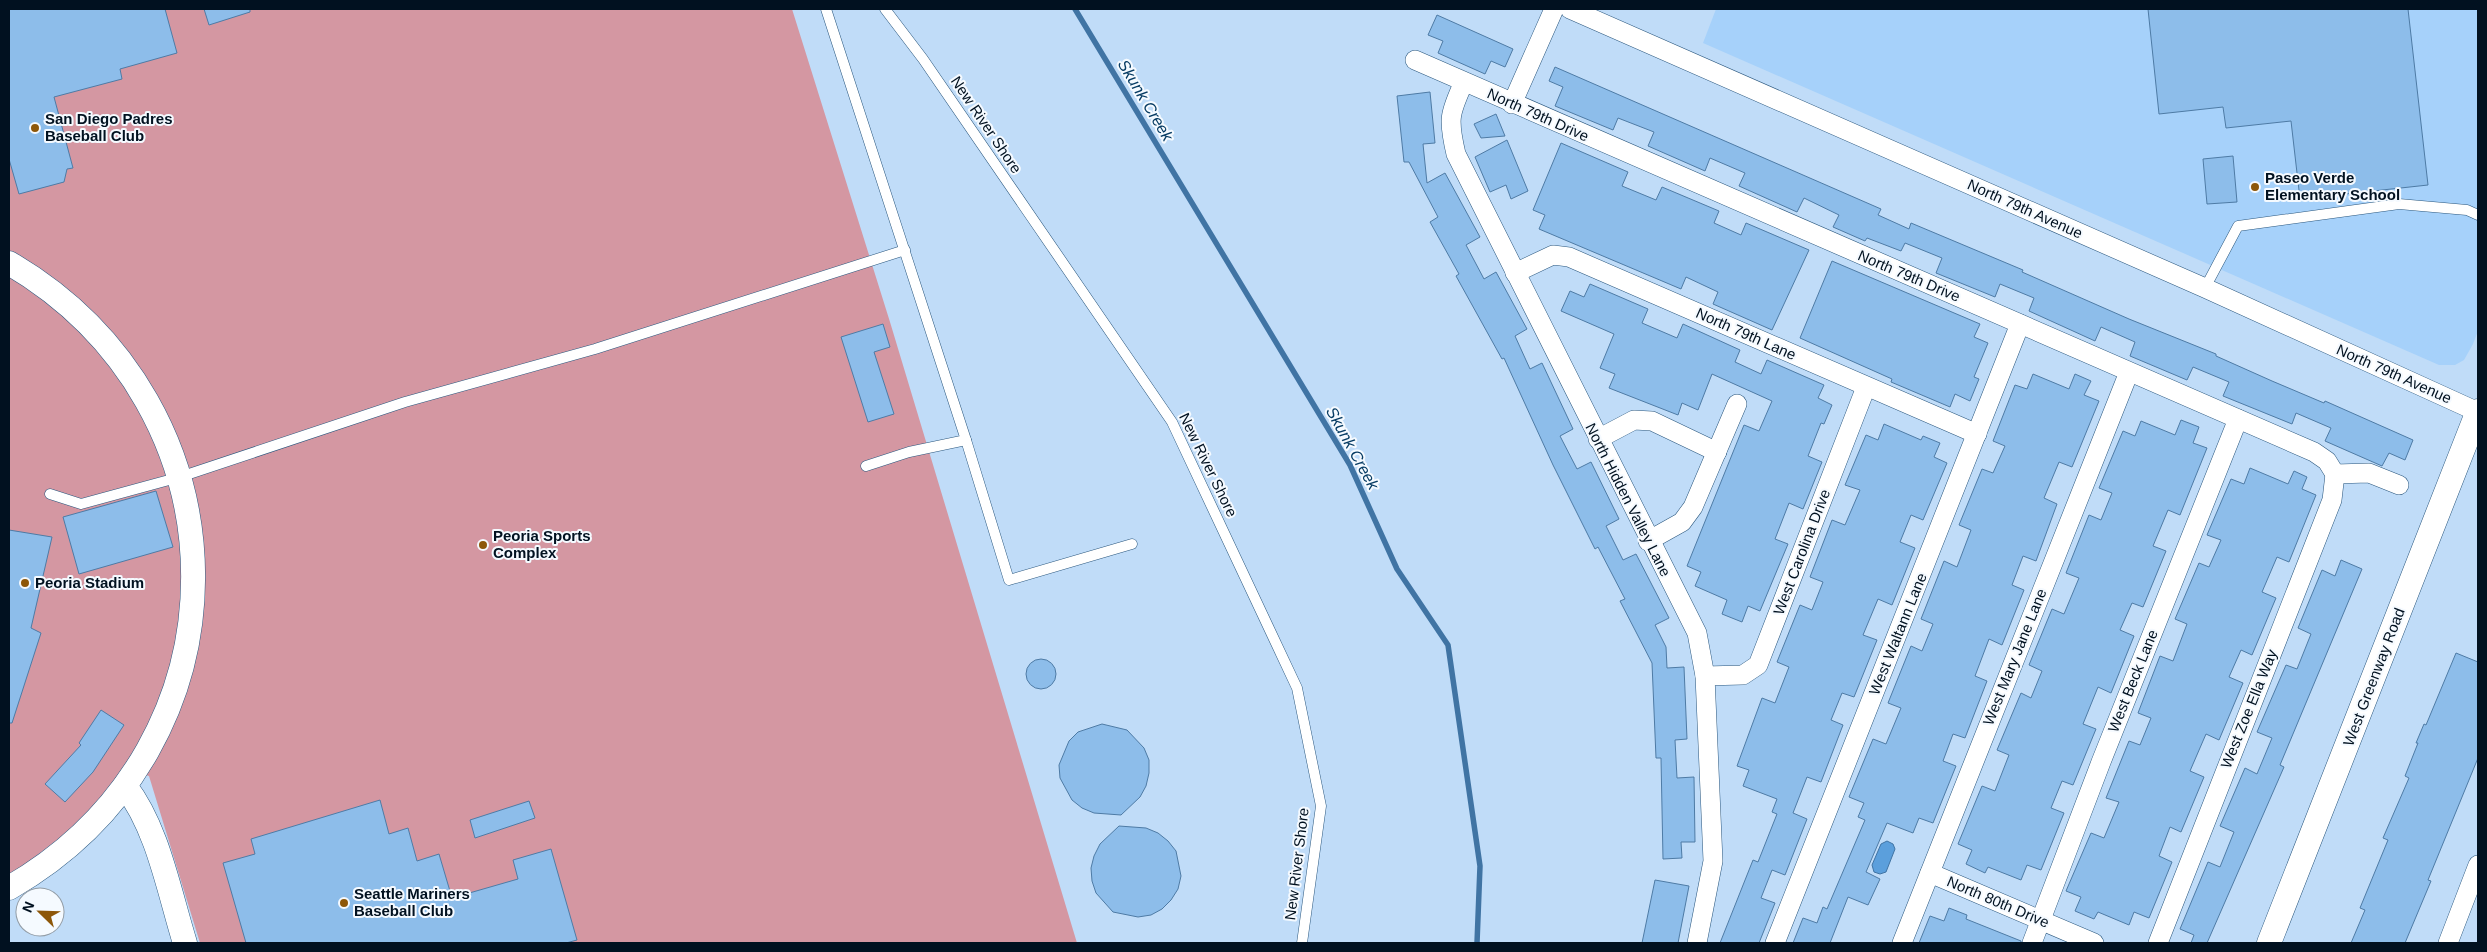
<svg xmlns="http://www.w3.org/2000/svg" width="2487" height="952" viewBox="0 0 2487 952" font-family="Arial,sans-serif">
<style>
.built{fill:#a6d1fa}
.green{fill:#d497a2}
.water{fill:#5b9fdc;stroke:#4074a4}
.lines{fill:none;stroke-linecap:round;stroke-linejoin:round}
.stream{stroke:#4074a4;stroke-width:5.5}
.building{fill:#8dbdea;stroke:#4e7ba5}
.service-casing{stroke:#2a577e;stroke-width:11}
.minor-casing{stroke:#2a577e;stroke-width:20}
.tertiary-casing{stroke:#2a577e;stroke-width:25}
.service{stroke:#fff;stroke-width:10}
.minor{stroke:#fff;stroke-width:19}
.tertiary{stroke:#fff;stroke-width:24}
.poi-dot{fill:#8d5709;stroke:#f5faff;stroke-width:2}
.labels{text-anchor:middle;stroke-width:4;stroke-linejoin:round;paint-order:stroke}
.street-label{font-size:15px;fill:#011120;stroke:#f5faff}
.poi-label{font-size:15px;font-weight:bold;fill:#011120;stroke:#f5faff;text-anchor:start}
.water-label{font-size:16px;font-style:italic;fill:#073c64;stroke:#f5faff}
</style>
<rect width="100%" height="100%" fill="#c0dcf8"/>
<polygon class="built" points="1716,9 2478,9 2478,331 2473,344 2464,360 2455,365 2439,365 1703,43"/>
<polygon class="green" points="9,9 792,9 890,322 1077,943 200,943 149,776 124,769 83,820 9,877"/>
<polygon class="water" points="1887,841 1893,844 1895,849 1886,872 1880,874 1874,872 1872,865 1881,844"/>
<g class="lines">
<polyline class="stream" points="1075,9 1350,465 1397,569 1448,645 1480,866 1477,943"/>
</g>
<g class="building">
<polygon points="9,9 165,9 177,53 120,69 122,79 54,97 73,168 67,169 64,182 19,194 9,159"/>
<polygon points="204,9 250,9 250,12 209,25"/>
<polygon points="2148,9 2408,9 2428,185 2300,199 2291,121 2226,128 2223,107 2159,114"/>
<polygon points="1437,15 1513,49 1505,67 1491,61 1485,74 1438,53 1443,41 1428,35"/>
<polygon points="1555,67 1881,209 1878,215 1909,229 1911,223 2023,270 2022,272 2129,319 2216,354 2216,356 2272,381 2324,403 2325,401 2413,440 2405,460 2389,453 2382,466 2325,441 2331,428 2296,413 2292,424 2223,396 2229,382 2193,367 2187,380 2130,356 2135,342 2101,327 2095,341 2029,311 2034,298 2000,284 1995,297 1936,273 1942,258 1905,243 1901,251 1867,238 1865,241 1833,227 1839,215 1804,198 1797,212 1739,186 1745,173 1710,158 1705,171 1648,146 1654,132 1618,118 1613,130 1555,106 1563,87 1549,81"/>
<polygon points="1430,92 1435,143 1423,144 1427,183 1445,173 1480,237 1466,245 1484,279 1496,272 1527,329 1515,336 1530,369 1542,363 1573,429 1560,436 1577,469 1591,462 1619,519 1606,526 1623,560 1636,554 1669,618 1655,625 1666,647 1667,668 1684,667 1687,739 1675,740 1677,778 1694,777 1695,842 1681,842 1682,858 1663,859 1661,758 1656,758 1652,663 1620,601 1625,599 1598,547 1595,549 1553,465 1504,358 1502,359 1456,276 1459,274 1430,222 1438,217 1409,162 1404,162 1397,96"/>
<polygon points="1496,114 1505,136 1481,138 1474,124"/>
<polygon points="1507,140 1528,191 1511,199 1506,185 1490,192 1475,157"/>
<polygon points="1561,143 1628,172 1622,186 1656,200 1662,187 1719,211 1714,223 1741,235 1746,223 1809,250 1772,330 1713,304 1718,292 1686,277 1681,289 1539,229 1545,215 1533,210"/>
<polygon points="2233,156 2237,202 2207,204 2203,159"/>
<polygon points="1832,261 1980,324 1974,337 1988,343 1974,377 1979,379 1970,401 1955,394 1950,407 1891,382 1892,379 1800,338"/>
<polygon points="1590,284 1648,309 1642,323 1677,338 1683,324 1740,350 1735,362 1761,374 1767,360 1824,385 1818,398 1832,405 1824,424 1821,423 1808,456 1822,462 1803,509 1789,503 1775,539 1788,544 1760,611 1748,606 1742,622 1722,614 1727,600 1695,586 1701,572 1687,566 1744,425 1759,431 1772,401 1712,374 1698,410 1682,403 1678,415 1609,388 1615,374 1600,368 1614,334 1561,311 1570,291 1584,297"/>
<polygon points="883,324 890,347 874,352 894,414 868,422 841,337"/>
<polygon points="2033,374 2069,389 2075,374 2091,381 2084,395 2099,401 2072,467 2059,462 2044,498 2057,504 2036,561 2023,556 2012,585 2024,590 2002,645 1989,639 1975,676 1987,681 1965,738 1953,734 1943,761 1956,766 1933,823 1919,818 1913,833 1887,823 1866,872 1880,879 1868,905 1848,897 1830,943 1793,943 1803,918 1817,923 1823,907 1827,909 1865,820 1858,817 1864,803 1849,797 1873,739 1886,744 1901,708 1888,703 1911,646 1922,651 1933,624 1921,619 1944,561 1957,567 1971,530 1959,525 1982,469 1993,473 2005,446 1993,441 2015,385 2027,389"/>
<polygon points="2181,420 2199,427 2193,443 2207,448 2180,515 2168,510 2153,546 2166,551 2143,607 2132,603 2120,630 2134,636 2111,693 2098,687 2083,724 2096,729 2073,785 2062,781 2051,808 2064,813 2041,870 2027,865 2021,880 1988,867 1985,873 1966,864 1972,850 1958,844 1982,786 1995,791 2009,755 1997,750 2021,693 2031,698 2042,671 2029,665 2052,609 2064,614 2079,578 2066,573 2089,515 2101,520 2112,493 2099,488 2123,431 2135,436 2141,421 2175,435"/>
<polygon points="1884,424 1921,440 1923,436 1940,443 1934,457 1947,463 1923,520 1911,515 1900,542 1915,548 1892,605 1878,599 1863,635 1877,640 1854,697 1842,693 1831,720 1843,725 1821,782 1807,777 1793,813 1807,819 1785,875 1772,870 1761,898 1775,903 1759,943 1720,943 1753,860 1758,862 1777,814 1772,812 1777,799 1743,786 1749,770 1737,766 1762,698 1775,703 1789,667 1777,662 1800,605 1812,610 1823,582 1810,577 1832,520 1845,525 1860,490 1845,485 1866,435 1878,440"/>
<polygon points="2250,468 2288,484 2294,471 2307,477 2302,489 2316,495 2289,562 2277,557 2262,592 2276,598 2252,655 2241,650 2229,677 2243,683 2219,740 2206,734 2190,771 2204,777 2181,832 2170,827 2159,856 2172,862 2149,918 2134,912 2129,925 2098,912 2094,919 2075,911 2081,897 2066,891 2091,833 2104,838 2119,802 2106,798 2129,741 2140,745 2151,718 2138,713 2160,656 2173,661 2187,624 2175,619 2199,563 2209,567 2221,540 2207,535 2231,479 2244,484"/>
<polygon points="156,491 173,547 79,574 63,517"/>
<polygon points="9,530 52,537 31,628 41,633 12,723 9,723"/>
<polygon points="2341,560 2362,569 2280,765 2284,767 2207,943 2191,943 2194,935 2180,929 2208,862 2220,867 2234,832 2220,826 2245,768 2257,774 2272,738 2257,732 2286,665 2297,669 2311,634 2298,628 2322,570 2335,576"/>
<polygon points="2456,653 2478,662 2478,758 2428,880 2431,881 2405,943 2351,943 2365,910 2360,908 2388,840 2383,838 2409,778 2405,776 2418,743 2416,743 2424,724 2426,725"/>
<circle cx="1041" cy="674" r="15"/>
<polygon points="101,710 124,725 93,772 65,802 45,784 81,745 79,743"/>
<polygon points="1102,724 1127,730 1144,748 1149,760 1149,773 1146,786 1140,797 1121,815 1094,813 1082,808 1072,800 1060,778 1059,765 1069,741 1078,732"/>
<polygon points="380,800 389,834 408,828 417,861 439,854 452,898 518,879 513,860 551,849 577,940 566,943 246,943 223,863 255,854 251,839"/>
<polygon points="529,801 535,818 475,838 470,820"/>
<polygon points="1119,826 1146,828 1158,833 1168,841 1176,851 1181,876 1178,889 1171,900 1162,909 1151,915 1138,917 1113,912 1096,893 1092,881 1091,868 1094,856 1100,844"/>
<polygon points="1655,880 1689,886 1678,943 1642,943"/>
<polygon points="1949,908 1967,915 1966,919 2021,941 2021,943 1919,943 1930,916 1944,921"/>
</g>
<g class="lines">
<defs>
<g id="service">
<polyline points="826,9 966,440 909,452 866,466"/>
<polyline points="885,9 923,59 1172,422 1297,688 1321,806 1302,943"/>
<polyline points="2205,288 2238,226 2399,204 2467,210 2478,215"/>
<polyline points="966,440 1009,580 1132,544"/>
<polyline points="50,494 81,504 180,477 405,402 595,349 905,250"/>
</g>
<g id="minor">
<polyline points="1570,9 2205,288 2478,412"/>
<polyline points="1415,60 2314,452 2327,461 2335,474"/>
<path d="M 1464,82 C 1449,114 1448,120 1456,154 L 1697,633 L 1705,676 L 1713,861 L 1697,943"/>
<polyline points="1512,104 1554,9"/>
<polyline points="1515,273 1553,255 1569,257 1977,434"/>
<polyline points="1598,439 1634,420 1652,421 1717,452"/>
<polyline points="2335,474 2369,473 2399,485"/>
<polyline points="1648,541 1682,522 1693,507 1737,404"/>
<polyline points="1705,676 1743,675 1758,665 1866,387"/>
<polyline points="1930,873 2094,943"/>
<polyline points="1775,943 2020,324"/>
<polyline points="1902,943 2129,372"/>
<polyline points="2032,943 2101,762 2238,419"/>
<polyline points="2158,943 2332,500 2335,474"/>
<polyline points="2448,943 2478,865"/>
</g>
<g id="tertiary">
<path d="M 9,263 C 253,406 256,746 9,888"/>
<path d="M 125,786 C 158,828 169,892 185,943"/>
<polyline points="2269,943 2478,411"/>
</g>
</defs>
<use href="#service" class="service-casing"/>
<use href="#minor" class="minor-casing"/>
<use href="#tertiary" class="tertiary-casing"/>
<use href="#service" class="service"/>
<use href="#minor" class="minor"/>
<use href="#tertiary" class="tertiary"/>
</g>
<g class="poi-dot">
<circle cx="35" cy="128" r="5"/>
<circle cx="2255" cy="187" r="5"/>
<circle cx="483" cy="545" r="5"/>
<circle cx="25" cy="583" r="5"/>
<circle cx="344" cy="903" r="5"/>
</g>
<g class="labels">
<g class="street-label">
<text transform="translate(1538 115) rotate(24)" y="5">North 79th Drive</text>
<text transform="translate(986 125) rotate(56)" y="5">New River Shore</text>
<text transform="translate(2025 209) rotate(24)" y="5">North 79th Avenue</text>
<text transform="translate(1909 276) rotate(23)" y="5">North 79th Drive</text>
<text transform="translate(1746 334) rotate(24)" y="5">North 79th Lane</text>
<text transform="translate(2394 374) rotate(24)" y="5">North 79th Avenue</text>
<text transform="translate(1208 465) rotate(64)" y="5">New River Shore</text>
<text transform="translate(1628 500) rotate(63)" y="5">North Hidden Valley Lane</text>
<text transform="translate(1802 552) rotate(-69)" y="5">West Carolina Drive</text>
<text transform="translate(1898 634) rotate(-68)" y="5">West Waltann Lane</text>
<text transform="translate(2015 657) rotate(-68)" y="5">West Mary Jane Lane</text>
<text transform="translate(2374 677) rotate(-69)" y="5">West Greenway Road</text>
<text transform="translate(2133 681) rotate(-68)" y="5">West Beck Lane</text>
<text transform="translate(2249 709) rotate(-68)" y="5">West Zoe Ella Way</text>
<text transform="translate(1297 864) rotate(-83)" y="5">New River Shore</text>
<text transform="translate(1998 902) rotate(23)" y="5">North 80th Drive</text>
</g>
<g class="poi-label">
<text x="45" y="124">San Diego Padres<tspan x="45" dy="17">Baseball Club</tspan></text>
<text x="2265" y="183">Paseo Verde<tspan x="2265" dy="17">Elementary School</tspan></text>
<text x="493" y="541">Peoria Sports<tspan x="493" dy="17">Complex</tspan></text>
<text x="35" y="588">Peoria Stadium</text>
<text x="354" y="899">Seattle Mariners<tspan x="354" dy="17">Baseball Club</tspan></text>
</g>
<g class="water-label">
<text transform="translate(1146 100) rotate(59)" y="6">Skunk Creek</text>
<text transform="translate(1353 448) rotate(61)" y="6">Skunk Creek</text>
</g>
</g>
<rect width="2487" height="952" fill="none" stroke="#011120" stroke-width="20"/>
<g transform="translate(40 912) rotate(293)"><circle r="24" fill="#f5faff" stroke="#939da6"/>
<path d="M0-4L9 19L0 12L-9 19Z" fill="#8d5709"/>
<text y="-8" font-size="14" font-weight="bold" text-anchor="middle" fill="#011120">N</text>
</g>
</svg>
